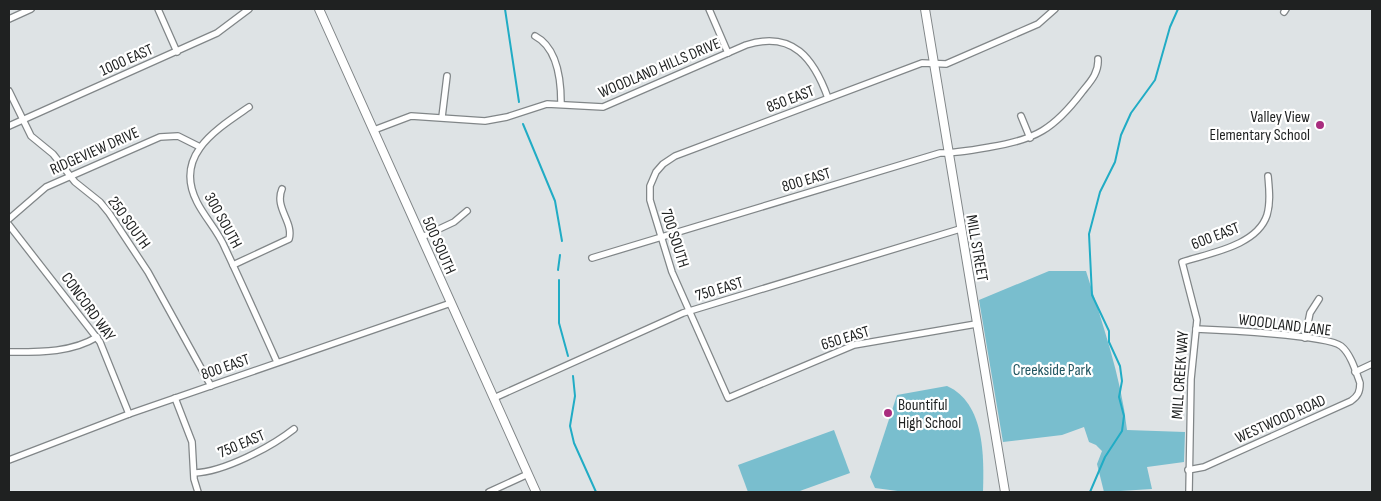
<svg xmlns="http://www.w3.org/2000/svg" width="1381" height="501" viewBox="0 0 1381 501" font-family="'Sofia Sans Condensed',sans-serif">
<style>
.green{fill:#79bece}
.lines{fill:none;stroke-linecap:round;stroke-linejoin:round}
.stream{stroke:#21acc5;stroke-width:2}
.street-casing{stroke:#818688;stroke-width:8}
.secondary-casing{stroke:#818688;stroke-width:10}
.street{stroke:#fff;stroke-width:5.5}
.secondary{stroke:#fff;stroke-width:8}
.poi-dot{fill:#a92d7f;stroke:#fff;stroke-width:2}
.labels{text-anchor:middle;stroke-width:4.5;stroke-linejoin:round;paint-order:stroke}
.street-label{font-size:16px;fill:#1f2121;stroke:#fff}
.poi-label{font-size:16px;fill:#1f2121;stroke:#fff;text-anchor:end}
.park-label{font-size:16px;fill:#235762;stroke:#fff}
</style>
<rect width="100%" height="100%" fill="#dee3e5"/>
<g class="green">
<path d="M 1049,271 L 1086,271 C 1102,323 1121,376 1127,430 L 1185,432 L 1184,462 L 1147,467 L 1152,489 L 1104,492 L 1097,464 L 1102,451 L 1096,445 L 1089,442 L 1084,427 L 1062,435 L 1003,442 L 979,300 Z"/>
<path d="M 947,386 C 985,403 984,457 983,492 L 905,492 L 875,488 L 870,477 L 897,395 Z"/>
<polygon points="834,430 850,473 797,492 748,492 738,465"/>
</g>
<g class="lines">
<g class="stream">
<polyline points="505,9 519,102"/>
<polyline points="523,124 555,201 562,241"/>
<polyline points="558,270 560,255"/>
<polyline points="559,280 559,323 568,356"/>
<polyline points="573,376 575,396 570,426 574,443 596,492"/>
<polyline points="1090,492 1105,457 1122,431 1124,416 1119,397 1122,381 1120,366 1109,342 1109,331 1092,295 1089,234 1100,192 1115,162 1121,135 1131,113 1155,80 1170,27 1178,9"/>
</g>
<defs>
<g id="street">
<polyline points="158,9 177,52"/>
<polyline points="709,9 728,53"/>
<polyline points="1284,12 1286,9"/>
<polyline points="9,19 31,9"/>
<path d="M 535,36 C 558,48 561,80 561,103"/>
<polyline points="9,91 31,136 53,154 75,182 100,202 109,213 148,272 211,386"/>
<path d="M 249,107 C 217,129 173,155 197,202 C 205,218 218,231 225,248 C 243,286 260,324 277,362"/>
<polyline points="1021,116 1030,138"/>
<polyline points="442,117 447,76"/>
<polyline points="9,126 217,33 249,9"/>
<path d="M 374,130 L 411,116 L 485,121 L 507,117 L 547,104 L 603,107 L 746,45 C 793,30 814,59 828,98"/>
<polyline points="9,219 46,187 160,137 178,136 200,147"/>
<polyline points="9,225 100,342 129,414"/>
<polyline points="422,237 454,222 467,211"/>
<path d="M 592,258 L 940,153 C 957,153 973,150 990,147 C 1035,140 1054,129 1082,92 C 1090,82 1099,73 1098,59"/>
<path d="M 233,265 L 289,239 C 294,222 274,208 282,189"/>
<polyline points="976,324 854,345 728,398 672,272 650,200 650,186 656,172 663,164 675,156 922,63 946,64 1038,24 1055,9"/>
<polyline points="1305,338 1310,313 1319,299"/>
<path d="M 9,352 C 38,352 71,353 97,337"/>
<polyline points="1355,372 1372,364"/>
<polyline points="175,398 192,442 194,479 198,492"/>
<polyline points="494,398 683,313 960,229"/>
<polyline points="9,460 129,414 451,303"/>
<path d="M 1188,470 L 1204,467 L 1351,401 C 1358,396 1360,392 1360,383 C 1356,372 1351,354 1341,346 C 1327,335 1219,330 1196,329"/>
<path d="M 194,473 C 224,472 271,447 294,429"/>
<polyline points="489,492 528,474"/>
<path d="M 1189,492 L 1191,379 L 1197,320 L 1182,262 C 1209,253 1257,246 1267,215 C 1271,202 1269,188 1268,176"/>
</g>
<g id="secondary">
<polyline points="319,9 536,492"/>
<polyline points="925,9 1005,492"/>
</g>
</defs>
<use href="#street" class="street-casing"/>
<use href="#secondary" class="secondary-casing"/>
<use href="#street" class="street"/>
<use href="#secondary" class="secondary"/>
</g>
<g class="poi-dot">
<circle cx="1320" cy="125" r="5"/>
<circle cx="888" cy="413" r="5"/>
</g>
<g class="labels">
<g class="street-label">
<text transform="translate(126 59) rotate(-24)" y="6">1000 EAST</text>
<text transform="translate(659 67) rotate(-23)" y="6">WOODLAND HILLS DRIVE</text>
<text transform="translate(790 98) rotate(-21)" y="6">850 EAST</text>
<text transform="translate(94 150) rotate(-24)" y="6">RIDGEVIEW DRIVE</text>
<text transform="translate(806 179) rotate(-17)" y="6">800 EAST</text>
<text transform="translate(224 220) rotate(61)" y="6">300 SOUTH</text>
<text transform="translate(130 222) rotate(54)" y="6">250 SOUTH</text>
<text transform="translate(1215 235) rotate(-21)" y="6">600 EAST</text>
<text transform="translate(676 238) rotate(72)" y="6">700 SOUTH</text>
<text transform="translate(440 245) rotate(66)" y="6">500 SOUTH</text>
<text transform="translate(978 248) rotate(80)" y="6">MILL STREET</text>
<text transform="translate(719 288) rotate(-17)" y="6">750 EAST</text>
<text transform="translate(89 306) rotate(54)" y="6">CONCORD WAY</text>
<text transform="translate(1285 324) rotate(7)" y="6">WOODLAND LANE</text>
<text transform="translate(845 337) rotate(-17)" y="6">650 EAST</text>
<text transform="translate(225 366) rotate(-19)" y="6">800 EAST</text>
<text transform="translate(1179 375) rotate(-86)" y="6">MILL CREEK WAY</text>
<text transform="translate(1280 418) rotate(-24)" y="6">WESTWOOD ROAD</text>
<text transform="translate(241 443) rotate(-23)" y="6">750 EAST</text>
</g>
<g class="poi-label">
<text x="1310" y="122">Valley View<tspan x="1310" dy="18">Elementary School</tspan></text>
<text x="898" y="410" text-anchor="start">Bountiful<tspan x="898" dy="18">High School</tspan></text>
</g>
<g class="park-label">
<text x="1052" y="375">Creekside Park</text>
</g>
</g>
<rect width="1381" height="501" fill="none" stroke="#1f2121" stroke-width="20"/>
</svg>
